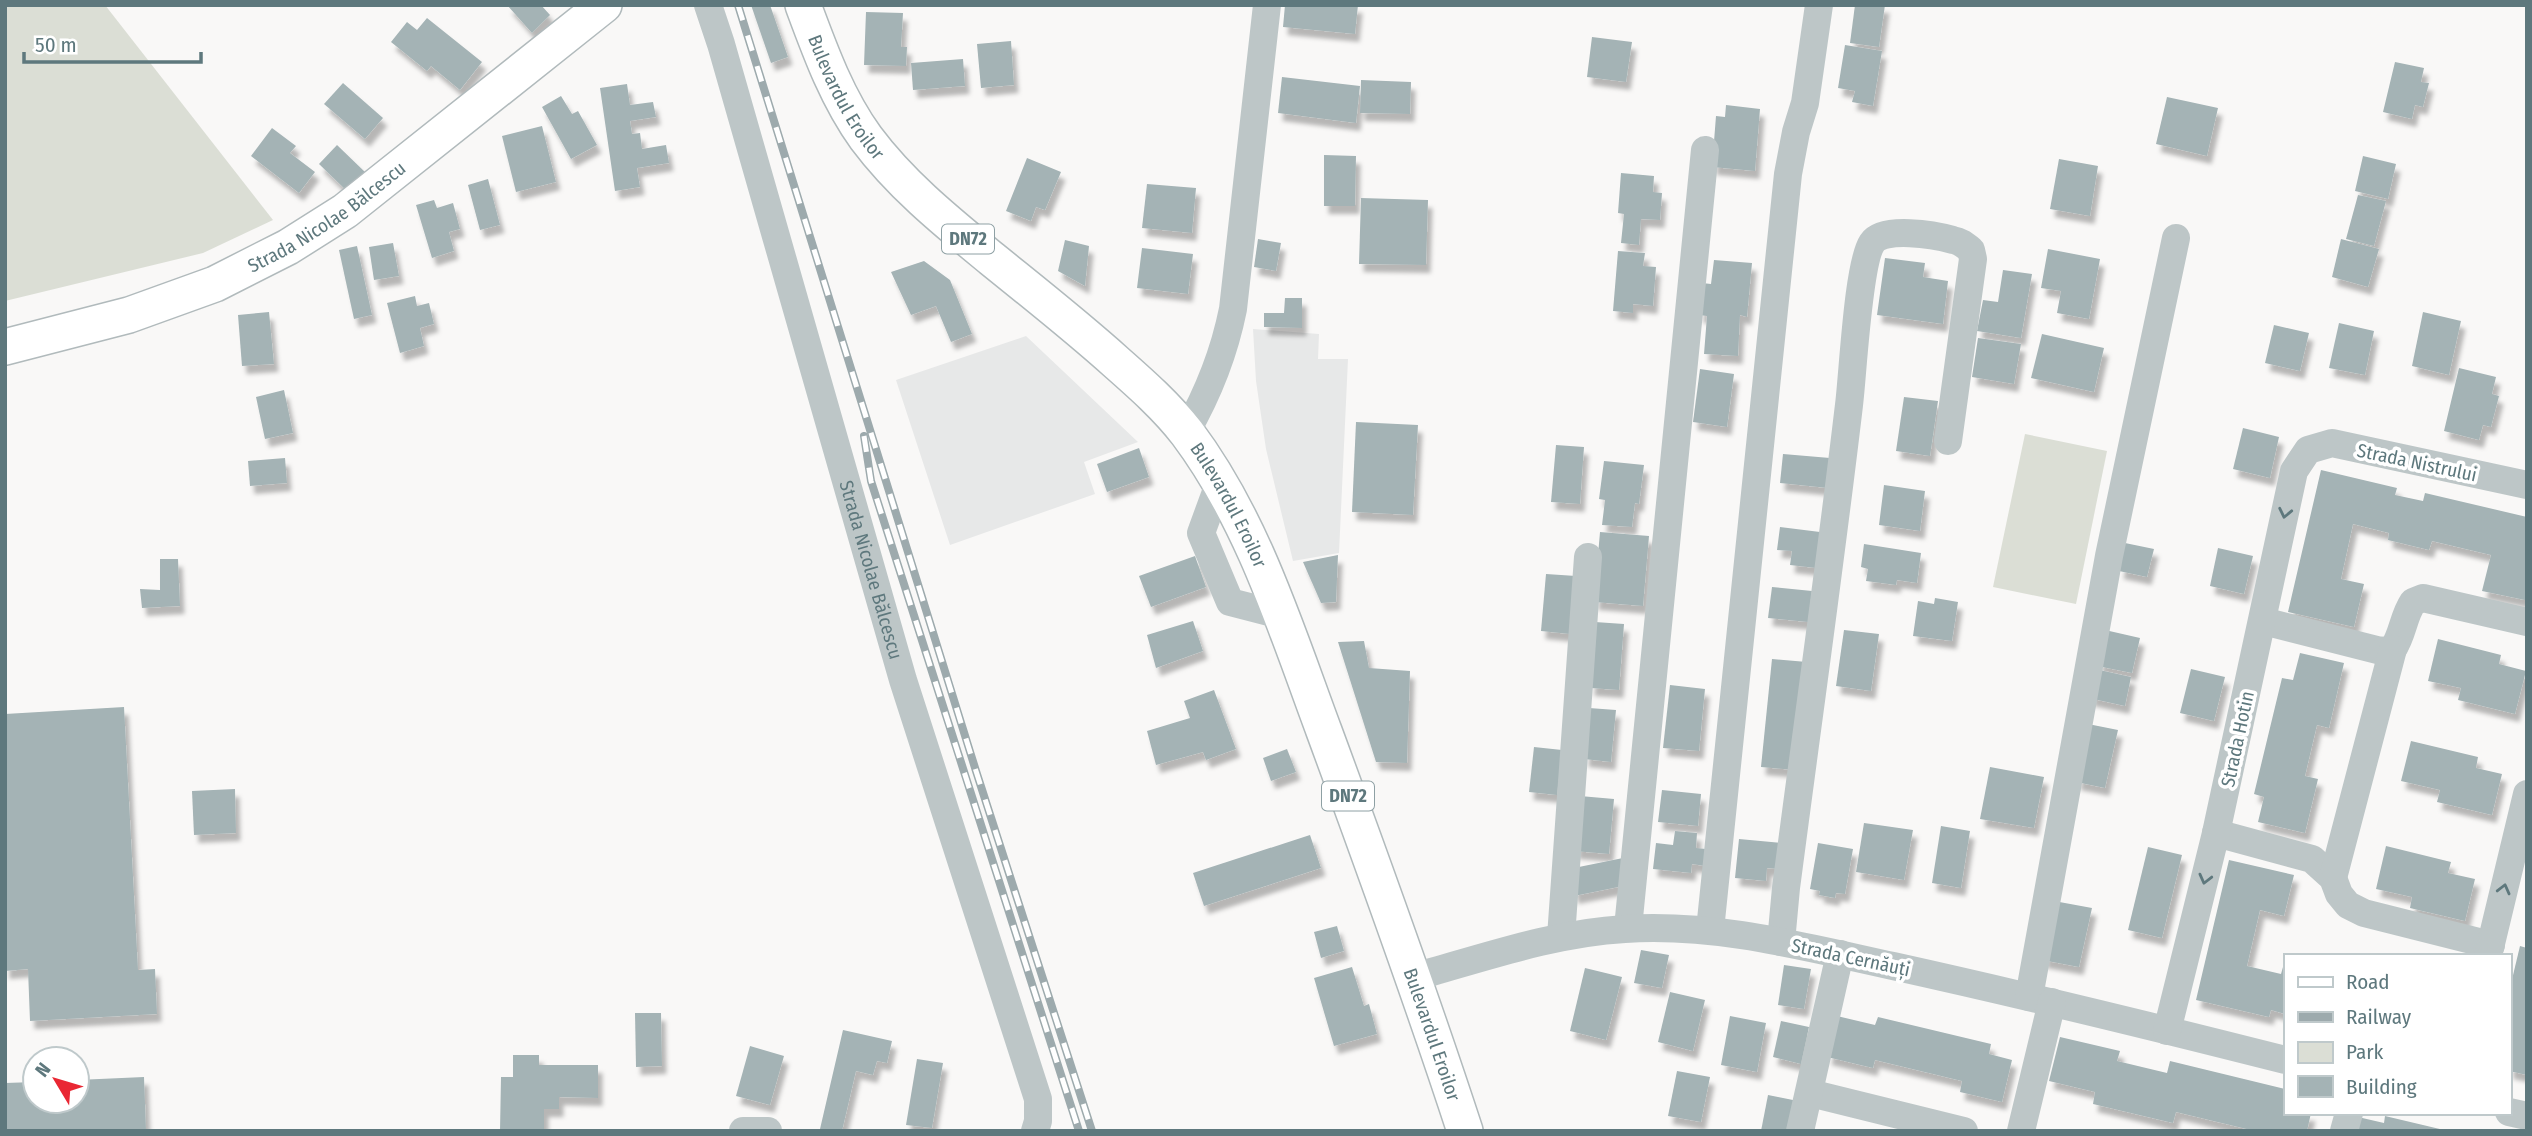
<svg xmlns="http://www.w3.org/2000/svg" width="2532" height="1136" viewBox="0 0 2532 1136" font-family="'Fira Sans Condensed',sans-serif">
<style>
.built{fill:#e7e8e8}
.green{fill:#dbded5}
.building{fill:#a4b3b5;filter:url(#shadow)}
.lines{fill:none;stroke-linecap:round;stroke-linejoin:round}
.major-casing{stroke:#b1babc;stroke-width:38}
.minor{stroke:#bdc6c7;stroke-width:28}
.major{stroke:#fff;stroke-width:35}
.rail-casing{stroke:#9daaad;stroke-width:8}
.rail{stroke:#fff;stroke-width:5;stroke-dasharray:16;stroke-linecap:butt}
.oneway{stroke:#5e787d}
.labels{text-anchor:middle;stroke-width:7;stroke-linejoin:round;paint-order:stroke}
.shield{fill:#fff;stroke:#8ea0a4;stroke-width:2}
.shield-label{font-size:18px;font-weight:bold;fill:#5e787d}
.street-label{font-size:19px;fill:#5e787d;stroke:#fff}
</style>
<defs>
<filter id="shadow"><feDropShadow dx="4.5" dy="8" stdDeviation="2" flood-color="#0004"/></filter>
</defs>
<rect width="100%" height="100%" fill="#f9f8f7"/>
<g class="built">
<polygon points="1253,329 1319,334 1318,359 1348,359 1339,553 1293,561 1266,449 1256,381"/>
<polygon points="1026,336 1138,442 1084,462 1095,494 950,545 896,380"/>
</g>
<g class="green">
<polygon points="5,5 105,5 273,220 203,253 5,301"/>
<polygon points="2025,434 2107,451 2076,604 1993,587"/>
</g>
<g class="building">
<polygon points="507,5 541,5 550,15 532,33"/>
<polygon points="751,5 770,5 788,57 771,63"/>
<polygon points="1285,5 1312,7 1312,5 1358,5 1355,34 1283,27"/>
<polygon points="1855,5 1885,5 1879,47 1850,43"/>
<polygon points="866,12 903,13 901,47 907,47 906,66 864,65"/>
<polygon points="427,18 482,62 460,90 431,66 427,71 391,42 407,22 417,30"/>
<polygon points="1592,37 1632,42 1626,82 1587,77"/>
<polygon points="1011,41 1014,85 981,88 977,44"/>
<polygon points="1845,45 1882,51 1873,106 1852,102 1855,91 1838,88"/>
<polygon points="963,59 965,86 913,90 911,63"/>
<polygon points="2395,62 2424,68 2421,82 2429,83 2423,107 2415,105 2412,119 2383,112"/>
<polygon points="1282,77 1360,86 1356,123 1278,113"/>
<polygon points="1361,80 1411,82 1410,114 1360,113"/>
<polygon points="343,83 383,118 365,139 324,104"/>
<polygon points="627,84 630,105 653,102 656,117 630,121 632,134 640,133 642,149 666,145 669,163 637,168 640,187 615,191 600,88"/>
<polygon points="561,96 572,114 578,111 597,145 571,159 542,107"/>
<polygon points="2167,97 2218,108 2207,156 2156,144"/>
<polygon points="1726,105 1760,109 1755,171 1712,167 1716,116 1725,117"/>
<polygon points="542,126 556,182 516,192 502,136"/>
<polygon points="272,128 296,146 290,153 315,172 299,193 251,156"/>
<polygon points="337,145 366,173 348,192 319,164"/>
<polygon points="1324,155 1356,156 1355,206 1324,206"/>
<polygon points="2363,156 2396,164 2388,199 2355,191"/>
<polygon points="1027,158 1061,172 1045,210 1036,207 1031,221 1006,211"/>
<polygon points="2059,159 2098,166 2090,216 2050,209"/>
<polygon points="1621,173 1654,176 1653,192 1662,193 1660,220 1641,219 1639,245 1621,243 1624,214 1618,213"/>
<polygon points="488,179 500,225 480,230 468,185"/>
<polygon points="1147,184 1196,188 1192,233 1142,228"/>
<polygon points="2358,195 2386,201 2374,246 2346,239"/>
<polygon points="1361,198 1428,200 1426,265 1359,264"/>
<polygon points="434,200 437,208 453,203 460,229 449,232 454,251 432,258 416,205"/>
<polygon points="1258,239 1281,243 1276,271 1254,267"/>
<polygon points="2341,239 2379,249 2368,287 2332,277"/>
<polygon points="1065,240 1089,246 1085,286 1058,271"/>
<polygon points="393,243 399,276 374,280 369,247"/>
<polygon points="357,246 372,315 354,319 339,250"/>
<polygon points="1142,248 1193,254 1188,294 1137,288"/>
<polygon points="2048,249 2100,259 2089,319 2057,313 2061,291 2041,288"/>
<polygon points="1618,251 1645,253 1643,266 1656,267 1653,306 1633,304 1633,313 1613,311"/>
<polygon points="1885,258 1925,263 1923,277 1948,281 1943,324 1877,315"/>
<polygon points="1714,260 1752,263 1747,317 1740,315 1738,356 1704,354 1707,316 1699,315 1702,283 1711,284"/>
<polygon points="924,261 950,280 972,334 951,342 936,306 911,315 891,272"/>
<polygon points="2003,270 2032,274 2021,338 1977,331 1983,300 1998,302"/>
<polygon points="415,296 417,306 429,303 434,324 420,328 424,346 400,353 387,303"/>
<polygon points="1285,298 1302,298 1302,328 1264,327 1264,313 1284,313"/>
<polygon points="269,312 274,364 242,366 238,315"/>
<polygon points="2423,312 2461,321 2449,375 2412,366"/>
<polygon points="2339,323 2374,331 2365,375 2329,368"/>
<polygon points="2274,325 2309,333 2300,371 2265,363"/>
<polygon points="2042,334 2104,348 2094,392 2031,378"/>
<polygon points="1978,338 2021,344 2014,384 1972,377"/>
<polygon points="2459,368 2496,377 2492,394 2499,396 2491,427 2483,425 2479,440 2444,431"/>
<polygon points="1700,369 1734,374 1727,427 1693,422"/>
<polygon points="284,390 293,433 265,439 256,397"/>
<polygon points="1904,397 1938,401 1930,456 1896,451"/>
<polygon points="1356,422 1418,425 1413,515 1352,512"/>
<polygon points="2243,428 2279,437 2270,478 2233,469"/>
<polygon points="1556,445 1584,447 1580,504 1551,502"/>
<polygon points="1139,448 1149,477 1107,492 1097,464"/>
<polygon points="1783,454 1830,458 1828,488 1780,483"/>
<polygon points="285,458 287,483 250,486 248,461"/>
<polygon points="1604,461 1644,465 1639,504 1635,503 1632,527 1602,525 1605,500 1599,499"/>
<polygon points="2321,470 2397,488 2395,495 2423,501 2425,493 2527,517 2527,591 2525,600 2482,591 2491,555 2432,541 2429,550 2388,540 2389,533 2353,524 2341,579 2364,584 2354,627 2288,612"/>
<polygon points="1884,485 1925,491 1920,531 1879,525"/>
<polygon points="1780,527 1820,532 1816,568 1790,565 1792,551 1777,550"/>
<polygon points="1600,532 1649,536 1643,606 1594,602"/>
<polygon points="2125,543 2154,549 2147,577 2119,571"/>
<polygon points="1864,544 1921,553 1917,583 1897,580 1896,585 1866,581 1868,569 1861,567"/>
<polygon points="2218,548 2253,556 2244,594 2210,586"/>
<polygon points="1338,555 1336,602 1321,603 1303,562"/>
<polygon points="1195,556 1206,587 1151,607 1139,576"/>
<polygon points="160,559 178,559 180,606 142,608 140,589 160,590"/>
<polygon points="1546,574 1576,576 1570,634 1541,631"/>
<polygon points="1772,587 1812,591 1808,622 1768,618"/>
<polygon points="1935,598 1958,602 1952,641 1913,636 1918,601 1934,604"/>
<polygon points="1193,621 1203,651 1156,668 1147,635"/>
<polygon points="1595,622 1624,624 1619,690 1590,688"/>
<polygon points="1844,630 1879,634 1871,691 1836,686"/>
<polygon points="2105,630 2140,638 2132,673 2097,666"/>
<polygon points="2438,639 2501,655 2499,664 2526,671 2515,714 2458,700 2461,688 2428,681"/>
<polygon points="1364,641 1369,668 1410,671 1407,763 1376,762 1338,642"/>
<polygon points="2300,653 2344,663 2329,728 2317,725 2305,776 2318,779 2305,833 2258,822 2264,797 2254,794 2282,678 2293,680"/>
<polygon points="1772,659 1807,662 1795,770 1761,767"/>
<polygon points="2095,669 2131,677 2125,706 2089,698"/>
<polygon points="2191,669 2225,677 2214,721 2180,713"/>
<polygon points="1670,685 1705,689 1699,751 1663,748"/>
<polygon points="1214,690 1236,749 1206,760 1203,752 1156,765 1147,731 1190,718 1184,701"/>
<polygon points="124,707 138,970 155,969 157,1014 30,1021 28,969 5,971 5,714"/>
<polygon points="1589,708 1616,710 1611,762 1584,759"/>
<polygon points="2088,724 2118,730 2105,788 2076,782"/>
<polygon points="2411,741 2478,757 2476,768 2502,774 2492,815 2437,802 2440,790 2401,781"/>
<polygon points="1534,747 1562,750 1557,795 1529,792"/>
<polygon points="1287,749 1296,772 1271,781 1263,758"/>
<polygon points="1990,767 2044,777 2034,828 1980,819"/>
<polygon points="235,789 236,833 194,835 192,791"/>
<polygon points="1662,790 1701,794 1698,826 1658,822"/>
<polygon points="1580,796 1614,799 1609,854 1574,851"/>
<polygon points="1864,823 1913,830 1904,880 1856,872"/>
<polygon points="1941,826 1970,831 1961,888 1932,883"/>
<polygon points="1675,831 1697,833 1696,848 1706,849 1705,866 1692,864 1691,873 1653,869 1656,843 1673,845"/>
<polygon points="1310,835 1321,868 1204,906 1193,873"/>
<polygon points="1739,839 1782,843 1779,869 1767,868 1766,881 1735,878"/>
<polygon points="1818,843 1853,849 1845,894 1836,893 1835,898 1819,895 1820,891 1810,889"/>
<polygon points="2386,846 2451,862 2448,873 2475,879 2465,921 2410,908 2412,897 2376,889"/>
<polygon points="2148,847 2182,855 2162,938 2128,930"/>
<polygon points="1623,858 1628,885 1574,896 1569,869"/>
<polygon points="2229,860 2294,875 2284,916 2260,910 2247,966 2281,974 2285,960 2285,1014 2271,1010 2269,1017 2196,1000"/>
<polygon points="2054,901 2092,908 2079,967 2042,960"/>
<polygon points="1337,926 1344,951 1321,958 1314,932"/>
<polygon points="2520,946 2527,948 2527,1075 2509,1071 2509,992"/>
<polygon points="1641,950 1669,955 1662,988 1634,983"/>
<polygon points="1784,965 1811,969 1804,1009 1778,1005"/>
<polygon points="1352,967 1364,1006 1369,1004 1377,1034 1334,1046 1314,978"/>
<polygon points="1585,968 1622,977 1606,1040 1570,1031"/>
<polygon points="1670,992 1705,1000 1693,1051 1658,1042"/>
<polygon points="635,1013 661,1013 662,1066 636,1067"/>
<polygon points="1730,1016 1766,1023 1757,1072 1721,1065"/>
<polygon points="1837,1016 1875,1025 1878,1017 1991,1044 1989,1054 2012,1060 2002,1102 1960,1092 1962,1081 1875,1060 1873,1068 1827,1057"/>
<polygon points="1781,1021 1809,1027 1801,1064 1773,1057"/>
<polygon points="843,1030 892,1041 887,1063 877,1061 873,1075 856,1071 842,1131 828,1131 820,1129"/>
<polygon points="2060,1037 2120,1051 2117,1061 2167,1073 2170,1061 2285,1089 2283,1102 2285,1103 2285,1113 2311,1113 2307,1131 2255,1131 2176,1112 2173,1123 2093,1104 2095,1092 2049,1081"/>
<polygon points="750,1046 784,1056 770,1105 736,1096"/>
<polygon points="513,1055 539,1055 539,1065 598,1065 598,1098 559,1097 559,1109 544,1109 544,1131 500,1131 501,1077 513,1077"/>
<polygon points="917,1059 943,1063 932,1128 906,1125"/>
<polygon points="1677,1071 1710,1077 1701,1122 1668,1116"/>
<polygon points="144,1077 146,1131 5,1131 5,1083 35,1082 35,1101 77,1101 77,1080"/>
<polygon points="1768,1095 1798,1101 1792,1131 1761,1131"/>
<polygon points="2385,1116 2444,1130 2443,1131 2354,1131 2358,1117 2384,1123"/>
</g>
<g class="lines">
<defs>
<g id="major">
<path id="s2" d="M 803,5 C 820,51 837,98 866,138 C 901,185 947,222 992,259 C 1034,293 1076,326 1116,362 C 1141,384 1167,407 1187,433 C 1253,521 1286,629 1324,731 C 1373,864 1421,996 1465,1131"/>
<path id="s3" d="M 5,347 L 129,315 L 215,284 L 288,247 L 345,211 L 604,5"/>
</g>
</defs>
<use href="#major" class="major-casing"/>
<g class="minor">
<path id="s1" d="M 708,5 L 721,44 L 903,680 L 1038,1099 L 1038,1121 L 1035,1131"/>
<path d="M 1186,432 C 1209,392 1224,354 1233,309 L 1267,5"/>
<polyline points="1220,481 1201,533 1230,602 1281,615"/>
<path d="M 2263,621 L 2381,651 L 2393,649 C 2403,634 2403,617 2413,602 L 2423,598 L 2527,622"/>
<polyline points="2216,833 2312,859 2333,878 2339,894 2348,905 2364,913 2491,945"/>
<polyline points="2333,878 2393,649"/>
<polyline points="1628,928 1705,150"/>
<polyline points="1710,930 1788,174 1796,132 1805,103 1819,5"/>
<polyline points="1561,937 1588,557"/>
<path d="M 1781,942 L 1786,888 C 1807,727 1830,566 1849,405 C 1853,373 1858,264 1872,243 C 1883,226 1935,235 1953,240 C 1960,241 1965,245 1971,250 L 1973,259 L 1948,441"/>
<polyline points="2488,956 2527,794"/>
<path d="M 1414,977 C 1483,958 1553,933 1625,929 C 1716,923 1805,947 1893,966 C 2024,995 2155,1027 2285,1060"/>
<polyline points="2029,997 2109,556 2176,238"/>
<polyline points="2167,1031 2216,833 2294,471 2308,450 2332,443 2527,485"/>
<polyline points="1810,1093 1964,1131"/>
<polyline points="2509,1112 2527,1116"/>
<polyline points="743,1131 768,1131"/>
<polyline points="1800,1131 1840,954"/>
<polyline points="2021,1131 2052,1002"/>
<polyline points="2344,1131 2349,1113"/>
</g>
<use href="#major" class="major"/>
<defs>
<g id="rail">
<polyline points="738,5 976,771 1092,1131"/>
<polyline points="864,436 871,481 1079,1131"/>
</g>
</defs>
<use href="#rail" class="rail-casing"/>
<use href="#rail" class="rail"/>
</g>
<defs><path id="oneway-chevron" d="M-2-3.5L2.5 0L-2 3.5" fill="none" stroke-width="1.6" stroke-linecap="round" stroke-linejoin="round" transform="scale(1.75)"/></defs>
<g class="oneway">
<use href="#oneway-chevron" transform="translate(2285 513) rotate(102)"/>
<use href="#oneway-chevron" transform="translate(2205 879) rotate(104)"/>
<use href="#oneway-chevron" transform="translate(2504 889) rotate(-76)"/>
</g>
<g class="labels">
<g class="shield">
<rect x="942" y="224.5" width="52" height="29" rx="5"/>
<rect x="1322" y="781.5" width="52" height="29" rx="5"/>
</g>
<g class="shield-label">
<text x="968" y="245">DN72</text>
<text x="1348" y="802">DN72</text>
</g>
<g class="street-label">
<text dy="7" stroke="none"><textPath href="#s2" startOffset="102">Bulevardul Eroilor</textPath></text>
<text dy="7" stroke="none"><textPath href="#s3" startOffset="350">Strada Nicolae Bălcescu</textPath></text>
<text transform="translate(2417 462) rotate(12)" y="7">Strada Nistrului</text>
<text dy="7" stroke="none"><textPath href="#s2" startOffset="668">Bulevardul Eroilor</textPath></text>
<text dy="7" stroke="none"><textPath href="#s1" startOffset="588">Strada Nicolae Bălcescu</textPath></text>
<text transform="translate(2237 739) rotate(-78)" y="7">Strada Hotin</text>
<text transform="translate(1851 957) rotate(12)" y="7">Strada Cernăuți</text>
<text dy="7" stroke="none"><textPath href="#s2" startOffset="1236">Bulevardul Eroilor</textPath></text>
</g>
</g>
<rect width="2532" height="1136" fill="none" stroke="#5e787d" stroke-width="14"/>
<rect x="2284" y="954" width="228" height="161" fill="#ffffff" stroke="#bfc9cb" stroke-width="2"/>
<rect x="2298" y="977" width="35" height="10" fill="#ffffff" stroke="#bfc9cb" stroke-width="2"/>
<text x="2346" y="989" font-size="21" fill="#5e787d">Road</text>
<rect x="2298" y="1012" width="35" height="10" fill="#9daaad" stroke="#bfc9cb" stroke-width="2"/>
<text x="2346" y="1024" font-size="21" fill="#5e787d">Railway</text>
<rect x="2298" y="1042" width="35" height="21" fill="#dbded5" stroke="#bfc9cb" stroke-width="2"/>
<text x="2346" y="1059" font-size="21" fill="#5e787d">Park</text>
<rect x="2298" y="1076" width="35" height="21" fill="#a4b3b5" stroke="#bfc9cb" stroke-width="2"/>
<text x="2346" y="1094" font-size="21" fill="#5e787d">Building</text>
<g transform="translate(56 1080) rotate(308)"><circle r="33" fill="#ffffff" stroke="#bfc9cb" stroke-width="2"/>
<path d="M0-5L12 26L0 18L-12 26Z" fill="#e92733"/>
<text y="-10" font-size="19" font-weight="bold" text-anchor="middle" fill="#5e787d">N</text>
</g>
<path d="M24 52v10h177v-10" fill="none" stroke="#5e787d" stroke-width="3.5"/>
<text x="35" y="52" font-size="21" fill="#5e787d" stroke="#ffffff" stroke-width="5" paint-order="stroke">50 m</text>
</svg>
